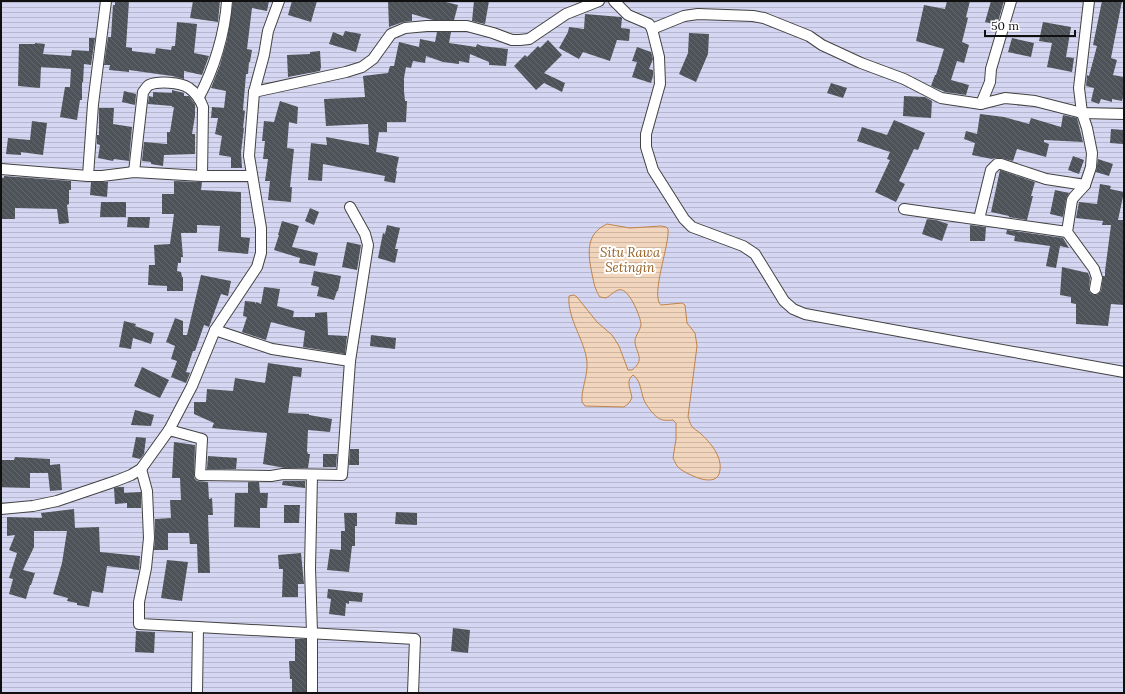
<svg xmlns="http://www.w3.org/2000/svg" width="1125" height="694" viewBox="0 0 1125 694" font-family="Lora,serif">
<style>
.farmland{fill:url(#farmland-rules)}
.water{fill:url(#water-rules);stroke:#c1844a}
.building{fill:url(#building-back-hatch)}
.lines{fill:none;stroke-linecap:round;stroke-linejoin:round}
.street-casing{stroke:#434343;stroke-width:12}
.street{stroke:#fff;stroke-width:10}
.labels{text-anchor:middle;stroke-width:4;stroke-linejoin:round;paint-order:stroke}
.water-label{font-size:13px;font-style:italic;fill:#976024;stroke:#fff}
</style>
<defs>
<pattern id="farmland-rules" width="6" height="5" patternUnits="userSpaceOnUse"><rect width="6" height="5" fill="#d5d6f2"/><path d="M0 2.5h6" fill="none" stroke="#b6b7ce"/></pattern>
<pattern id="water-rules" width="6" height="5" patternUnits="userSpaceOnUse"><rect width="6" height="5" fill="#f1d5bd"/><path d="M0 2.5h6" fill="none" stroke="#ceb6a1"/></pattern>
<pattern id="building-back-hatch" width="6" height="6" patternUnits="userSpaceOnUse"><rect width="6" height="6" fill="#4d5358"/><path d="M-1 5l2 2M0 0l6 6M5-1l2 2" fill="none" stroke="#62676b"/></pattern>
</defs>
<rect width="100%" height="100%" fill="#f4f5fe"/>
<rect class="farmland" x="1" y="1" width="1123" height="692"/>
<path class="water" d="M 607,224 L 630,228 L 661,226 L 666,227 L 668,229 C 670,244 650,296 661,305 L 682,303 L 685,305 L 687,323 L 695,333 L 697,346 L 688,417 C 689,419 690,423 691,425 C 693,429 698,431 700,433 C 710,442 722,456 720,470 C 718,490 688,475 679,468 C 676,466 675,461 673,458 L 676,439 L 676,423 L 673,420 C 661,421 659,420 651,411 C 649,408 646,405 644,400 C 641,393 641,380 633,375 C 625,381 631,390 632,398 L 629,403 L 624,407 L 585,406 L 582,402 C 581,389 588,376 587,362 C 585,340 567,319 569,296 L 574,295 L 577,297 L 597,322 L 612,335 L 619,346 L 628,370 L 632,370 C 645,360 637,354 635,343 C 634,337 640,331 641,325 C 641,317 630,292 622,290 C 617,288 610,296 606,298 L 600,297 C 595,290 594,283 592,274 C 588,254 585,234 607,224 Z"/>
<g class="building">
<polygon points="115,1 129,1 126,47 132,48 132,51 155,54 156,48 171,50 172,46 175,46 177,22 197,24 194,53 209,56 202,75 184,71 184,79 172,76 129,70 129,72 109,70 110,65 104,65 108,37 111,37 113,5 115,5"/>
<polygon points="193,1 220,1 218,22 190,18"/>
<polygon points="233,1 269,1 267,11 252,8 247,49 252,50 250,62 249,62 248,74 246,74 243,110 245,111 243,128 244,128 241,152 242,168 231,168 231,157 219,155 222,136 215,134 218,118 211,118 212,107 224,108 226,91 211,88 220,65 227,40"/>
<polygon points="292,1 317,1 311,22 288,15"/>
<polygon points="388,1 442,1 458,5 454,20 433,20 412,14 412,21 403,22 389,27"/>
<polygon points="474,1 489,1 485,24 472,21"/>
<polygon points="947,1 970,1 966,17 968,18 962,42 969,45 964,63 957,61 951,80 969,85 966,95 945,92 931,86 935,75 936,75 944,49 916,41 924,5 945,9"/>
<polygon points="991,1 1004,1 997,25 985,22"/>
<polygon points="1102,1 1122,1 1111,58 1117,60 1113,75 1124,77 1124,93 1122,101 1112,99 1112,102 1101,99 1099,104 1091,101 1094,88 1086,86 1087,75 1089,76 1097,46 1093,45"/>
<polygon points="585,14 621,17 622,18 621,28 630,29 629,41 617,40 610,61 583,52 579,59 559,48 568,32 569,27 584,29"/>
<polygon points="1043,22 1071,27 1066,57 1074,58 1072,72 1047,67 1052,43 1039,41"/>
<polygon points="345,31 361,34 356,52 329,44 333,32 343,36"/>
<polygon points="437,32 451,32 449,43 476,47 477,44 482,46 508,49 506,66 489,65 489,62 470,54 469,63 459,61 459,64 443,62 426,56 425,63 413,61 411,68 406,67 404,78 404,91 405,101 407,101 406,122 387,122 387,132 379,132 376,152 399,157 396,171 397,171 395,183 384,181 385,176 323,164 322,181 308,180 311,143 327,145 326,137 369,145 368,124 326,126 324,99 365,97 363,76 388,73 390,66 394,66 399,42 419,47 420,39 435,42"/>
<polygon points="689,33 709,34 708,54 696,82 679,74 688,53"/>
<polygon points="89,38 95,38 91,65 84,64 83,83 82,82 82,100 80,100 77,120 60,117 65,87 70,87 71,69 41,67 40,88 18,86 19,44 35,44 35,43 45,44 43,54 71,56 72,50 89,51"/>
<polygon points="1012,38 1034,43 1031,57 1008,52"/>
<polygon points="548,40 562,55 544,73 565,83 562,92 544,83 536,90 514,66 525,55 527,57 538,46 540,48"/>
<polygon points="637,47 651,52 653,59 649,69 653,70 653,76 651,83 632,77 637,62 632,61"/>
<polygon points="320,51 321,67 320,71 288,77 287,55 310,54 310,52"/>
<polygon points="831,83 847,88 843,98 827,93"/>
<polygon points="172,90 184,93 184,96 189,96 195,104 195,116 192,134 195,134 195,154 164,155 163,166 151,164 151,162 142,161 144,142 167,144 167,132 170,132 174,107 172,107 172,106 148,104 149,96 153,97 153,92 172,93"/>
<polygon points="124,91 136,94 135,105 122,102"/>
<polygon points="904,96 925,97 932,101 931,118 903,116"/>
<polygon points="280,101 298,107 297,124 289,122 287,148 294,149 290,187 292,187 291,202 268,200 270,181 265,181 268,159 263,159 265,141 262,141 264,121 274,122"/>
<polygon points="99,108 114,108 113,124 132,127 129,161 114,159 113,161 98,158 100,145 97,144 97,135 99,135"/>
<polygon points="980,114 1004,117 1029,124 1031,118 1061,127 1063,115 1077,118 1083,142 1044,140 1044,142 1049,144 1046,157 1017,149 1013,161 1001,158 995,158 992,159 972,155 975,143 964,139 966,131 977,134"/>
<polygon points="894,120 925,133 918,150 914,149 899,181 905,184 896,202 875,192 890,160 887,159 890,152 857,141 862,127 887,135"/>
<polygon points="32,121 47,123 43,155 21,152 21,155 6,154 8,138 30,140"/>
<polygon points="1111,129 1124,130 1123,144 1110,143"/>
<polygon points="1073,156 1084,160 1079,174 1068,170"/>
<polygon points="1098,159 1113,164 1109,176 1096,172"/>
<polygon points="1000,170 1035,182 1031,196 1033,196 1027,220 1009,217 1009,216 991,212"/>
<polygon points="4,176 71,181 71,190 69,190 69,204 67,205 69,223 59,224 57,209 15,208 15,219 1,219 1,178 4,178"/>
<polygon points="174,181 202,182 201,190 241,192 241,237 250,238 248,254 218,251 220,226 197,225 197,233 181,233 183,257 181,257 181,263 178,263 177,271 181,272 182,277 183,277 183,291 167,291 167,286 148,285 149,265 155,265 154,245 170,244 174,214 162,214 162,194 174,194"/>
<polygon points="91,182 108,182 107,197 90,195"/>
<polygon points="1100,184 1111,186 1110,189 1124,192 1118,220 1124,220 1124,305 1111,304 1108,326 1076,324 1076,304 1071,303 1071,297 1060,295 1062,267 1088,273 1090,278 1089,291 1091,294 1097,295 1101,291 1103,276 1105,276 1105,271 1111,225 1102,225 1103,221 1076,218 1079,202 1097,204"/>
<polygon points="1055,190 1069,193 1066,199 1063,217 1050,214"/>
<polygon points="101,202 126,202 126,217 100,217"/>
<polygon points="310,208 319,212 314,225 305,221"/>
<polygon points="128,217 150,217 149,228 127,227"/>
<polygon points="927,219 936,220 948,224 942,241 922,234"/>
<polygon points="282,221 299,226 292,247 318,253 315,266 299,263 300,258 274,250 279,235 278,235"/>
<polygon points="387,225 400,228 395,249 398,249 395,263 378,258 383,233 385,234"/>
<polygon points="970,225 986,227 985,241 970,241"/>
<polygon points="1007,230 1063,238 1069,248 1060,246 1056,268 1046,266 1050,246 1014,241 1015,236 1006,234"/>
<polygon points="347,242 361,245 357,270 342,267"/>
<polygon points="314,271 341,276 338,291 337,291 334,300 317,296 319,287 311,285"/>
<polygon points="201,275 231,281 228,296 221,294 209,327 204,325 195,351 193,351 186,372 190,373 186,383 171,377 177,361 171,359 175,346 166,342 175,318 183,321 183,335 187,335"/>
<polygon points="264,287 280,289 277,306 294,311 293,317 315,317 315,313 327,312 328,335 347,336 345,354 303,347 305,331 271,322 266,340 242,332 247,317 243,316 245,301 255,302 255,304 256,302 261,304"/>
<polygon points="124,321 136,324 135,326 154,333 151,344 133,338 131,349 119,347"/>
<polygon points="371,335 396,338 395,349 370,346"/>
<polygon points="268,363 302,368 301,377 293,376 288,413 309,414 309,415 332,419 330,432 308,430 307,451 308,454 310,454 308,468 285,468 263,464 267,433 212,428 214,423 194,414 194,402 206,402 207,389 233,391 235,378 265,383"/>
<polygon points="142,367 169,380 160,398 134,386"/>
<polygon points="135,410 154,415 151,426 131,425"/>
<polygon points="136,437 146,438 144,454 140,459 132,457"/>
<polygon points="174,442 195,445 194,478 197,481 208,482 209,499 212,498 213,515 208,515 210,573 198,573 197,544 190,544 189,533 168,533 168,550 154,550 155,538 155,519 171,518 170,500 181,500 180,478 172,478"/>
<polygon points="350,449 359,449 359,465 349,465"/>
<polygon points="323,454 337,454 336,467 323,467"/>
<polygon points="208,456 237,458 236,469 207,469"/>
<polygon points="15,457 50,459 50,465 60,464 62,490 50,491 48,473 30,473 30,488 1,487 1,460 14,460"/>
<polygon points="283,481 305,481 305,488 282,485"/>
<polygon points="248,482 259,482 260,493 268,493 267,508 260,508 260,528 234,527 235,493 248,493"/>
<polygon points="119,487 124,487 124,493 141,492 141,508 127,508 127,503 115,504 114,488"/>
<polygon points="284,505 300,505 299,523 284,523"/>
<polygon points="74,509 75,528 99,527 100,552 140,556 139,570 107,566 103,593 92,591 89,607 77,605 77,603 67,601 68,598 53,594 62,563 67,531 34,531 34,547 23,570 35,573 31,585 30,585 26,599 9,594 13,579 9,578 17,553 9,550 15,535 7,536 7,517 42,518 41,513"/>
<polygon points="396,512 417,513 417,525 395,524"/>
<polygon points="344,513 357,513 357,526 355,526 355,546 352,546 349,572 327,570 330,549 341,550 341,531 345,531"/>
<polygon points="301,553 304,584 298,584 298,597 282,597 283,569 279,569 278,555"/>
<polygon points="167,560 188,562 182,601 161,598"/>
<polygon points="328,589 363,593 362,602 349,601 349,604 346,603 345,616 329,614 331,599 327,598"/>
<polygon points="453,628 470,630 468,653 451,651"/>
<polygon points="136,631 155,632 154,653 135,652"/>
<polygon points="295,639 306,639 306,693 292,693 292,679 290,679 289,661 295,661"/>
</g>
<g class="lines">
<defs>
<g id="street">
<polyline points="614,1 628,15 649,24 652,29 659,57 660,84 646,134 646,147 653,170 684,219 692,227 743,246 755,254 784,301 793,309 805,314 1124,372"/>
<polyline points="1011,1 991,69 990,82 981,104 1005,98 1035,101 1082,113 1124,114"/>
<polyline points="1089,1 1079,88 1082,113 1087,128 1092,153 1091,167 1085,185 1074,197 1072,200 1067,232 1094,269 1097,278 1095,289"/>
<polyline points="652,29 684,16 698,14 753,16 764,18 809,36 822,45 861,63 904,79 941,98 981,104"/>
<polyline points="254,92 264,55 268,31 279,1"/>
<path d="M 199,97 C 214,69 225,33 227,1"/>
<polyline points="1,169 88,176 102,176 134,172 202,176 252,176"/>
<path d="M 134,172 L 143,92 C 145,90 146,87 149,85 C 158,81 180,82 189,88 C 196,93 200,99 203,107 L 202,176"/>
<polyline points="88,176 93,104 106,1"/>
<polyline points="904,209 1067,232"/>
<polyline points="979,219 991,170 997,164 1001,164 1046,179 1085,185"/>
<polyline points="215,330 272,349 350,361"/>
<polyline points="169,430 202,439 200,475 271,476 283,474 342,475 350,361 368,245 365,234 350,207"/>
<polyline points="141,469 147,491 149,538 146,568 139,602 139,624 198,627 197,693"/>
<polyline points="312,475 310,568 312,633 312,693"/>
<polyline points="1,509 33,506 57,501 116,481 131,475 141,469 169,430 192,386 215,330 257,267 261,253 261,228 249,156 254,92 346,72 362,67 373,59 391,34 405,28 427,26 467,26 493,33 512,40 520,40 529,39 566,14 599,1"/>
<polyline points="198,627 415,639 413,693"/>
</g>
</defs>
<use href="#street" class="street-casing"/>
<use href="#street" class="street"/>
</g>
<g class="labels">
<g class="water-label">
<text x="630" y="257">Situ Rawa<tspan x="630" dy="15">Setingin</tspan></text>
</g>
</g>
<rect width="1125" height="694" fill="none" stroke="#101010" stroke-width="4"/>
<path d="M985 30v6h90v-6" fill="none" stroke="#101010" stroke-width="2"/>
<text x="991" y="30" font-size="12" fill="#101010" stroke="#ffffff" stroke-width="3" paint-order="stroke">50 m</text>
</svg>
